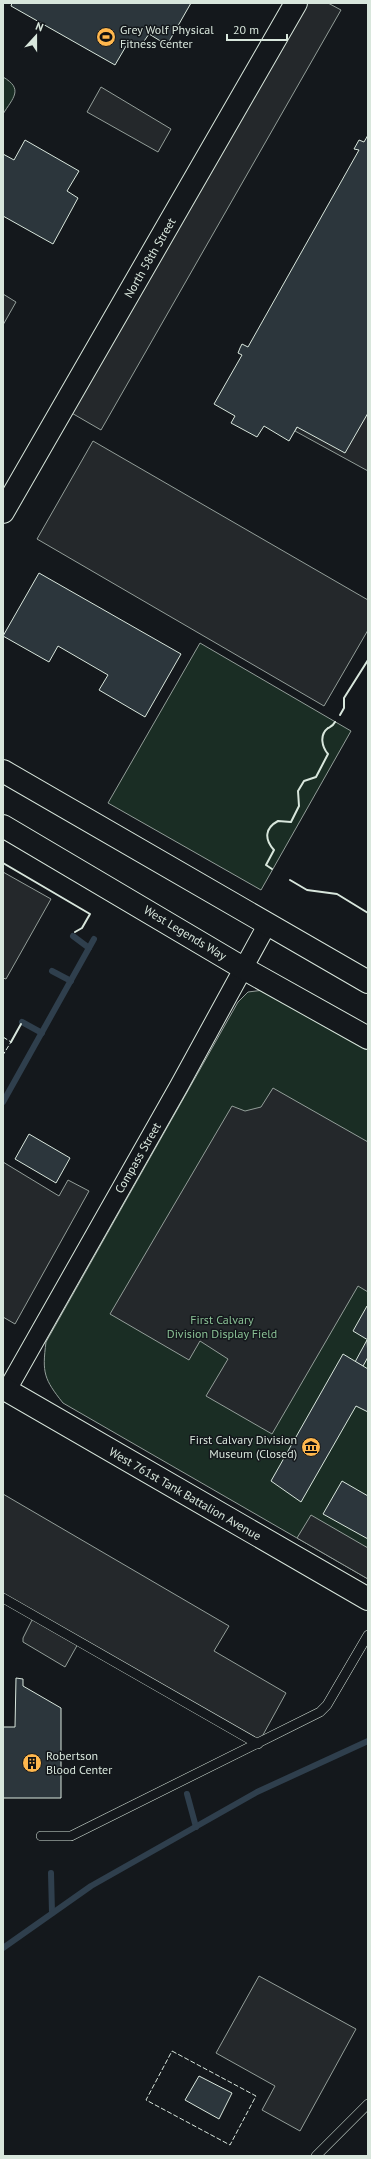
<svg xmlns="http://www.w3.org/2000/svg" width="371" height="2159" viewBox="0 0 371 2159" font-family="'PT Sans',sans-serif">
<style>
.green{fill:#1a2d24;stroke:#939e99}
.parking{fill:#24282b;stroke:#939e99}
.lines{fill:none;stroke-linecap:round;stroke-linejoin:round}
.stream{stroke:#2f3f4d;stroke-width:6}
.building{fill:#2c363c;stroke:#d8e6dc}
.lane-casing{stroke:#d8e6dc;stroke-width:10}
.street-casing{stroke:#d8e6dc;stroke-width:20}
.secondary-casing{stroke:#d8e6dc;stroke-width:24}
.lane{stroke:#14181c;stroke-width:9}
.street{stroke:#14181c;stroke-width:18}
.secondary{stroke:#14181c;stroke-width:22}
.fence{stroke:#d8e6dc;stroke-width:1;stroke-dasharray:5 2;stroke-linecap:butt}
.wall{stroke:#d8e6dc;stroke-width:2}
.labels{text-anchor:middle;stroke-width:3;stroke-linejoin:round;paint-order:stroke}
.poi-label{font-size:12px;fill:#d8e6dc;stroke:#14181c;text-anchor:start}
.street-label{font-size:12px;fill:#d8e6dc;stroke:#14181c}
.park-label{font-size:12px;fill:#8ac095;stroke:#14181c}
</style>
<rect width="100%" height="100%" fill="#14181c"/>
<g class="green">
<path d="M 3,77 C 24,89 13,98 3,114 Z"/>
<polygon points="200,643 351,731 261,890 108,803"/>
<path d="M 264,990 L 368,1047 L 368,1579 L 63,1403 C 44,1379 42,1373 46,1342 L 238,1002 L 248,992 Z"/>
</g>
<g class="parking">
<polygon points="296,3 328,3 341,10 101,430 63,408"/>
<polygon points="101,87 171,129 158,152 87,112"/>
<polygon points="3,294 16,302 3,325"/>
<polygon points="368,303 368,471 295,431"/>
<polygon points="93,441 368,600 368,630 324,706 37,539"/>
<polygon points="3,872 51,899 6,979 3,978"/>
<polygon points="273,1088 368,1142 368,1292 358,1286 272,1434 206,1396 228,1359 200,1341 189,1360 110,1314 232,1106 245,1111 261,1107"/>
<polygon points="3,1162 59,1196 68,1180 89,1191 15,1324 3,1317"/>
<polygon points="3,1494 229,1626 214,1651 286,1693 258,1744 79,1642 65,1667 23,1642 23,1638 34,1616 3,1598"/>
<polygon points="311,1515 368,1548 368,1579 297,1538"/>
<polygon points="259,1976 356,2029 300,2131 262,2110 275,2086 216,2053"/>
</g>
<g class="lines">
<g class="stream">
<polyline points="73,936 89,948"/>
<polyline points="52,971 71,981"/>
<polyline points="22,1022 42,1033"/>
<polyline points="3,1102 94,939"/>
<polyline points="187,1794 196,1827"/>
<polyline points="51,1873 52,1913"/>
<polyline points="3,1948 91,1886 257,1792 368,1741"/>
</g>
</g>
<g class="building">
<polygon points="12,3 191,3 167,45 149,34 140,47 129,41 115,65 11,6"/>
<polygon points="368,135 368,413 345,453 297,427 289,441 264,426 257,437 231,423 235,416 214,404 242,355 238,353 240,348 242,344 248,347 359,150 354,149 359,140 364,142"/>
<polygon points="25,140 79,171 67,191 78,198 53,244 3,216 3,154 14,160"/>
<polygon points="39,573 181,654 145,717 99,690 108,675 58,646 49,662 3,636"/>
<polygon points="29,1134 70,1158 56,1183 15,1159"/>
<polygon points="367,1306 368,1307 368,1340 353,1331"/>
<polygon points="367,1340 368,1357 363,1366 355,1362"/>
<polygon points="343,1354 368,1369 368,1412 356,1406 301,1502 271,1481"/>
<polygon points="342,1481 368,1496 368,1539 323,1514"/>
<polygon points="16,1678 23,1679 23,1686 61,1708 61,1798 3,1798 3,1727 15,1727"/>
<polygon points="199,2076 232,2093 219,2119 185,2100"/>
</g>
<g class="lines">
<defs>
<g id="lane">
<polyline points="3,1598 258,1744"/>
<polyline points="41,1836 71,1836 320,1712 327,1705 368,1635"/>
<polyline points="316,2156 368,2104"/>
</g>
<polyline id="street" points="7,1390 179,1086 267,925"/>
<g id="secondary">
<polyline points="3,512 296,3"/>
<polyline points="3,771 368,982"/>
<polyline points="3,826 243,968 368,1038"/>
<polyline points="3,1388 368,1599"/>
</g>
</defs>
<use href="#lane" class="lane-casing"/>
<use href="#street" class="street-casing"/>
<use href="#secondary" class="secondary-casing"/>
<use href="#lane" class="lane"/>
<use href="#street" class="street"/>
<use href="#secondary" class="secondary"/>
<g class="fence">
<polyline points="3,1037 11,1042 3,1055"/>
<polygon points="172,2051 256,2096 230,2145 146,2100"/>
</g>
<g class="wall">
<polyline points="340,715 344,708 344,698 368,660"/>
<polyline points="3,863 90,914 82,928 75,932"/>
<path d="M 272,869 L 266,865 L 274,850 C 264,839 265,828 278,821 L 291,822 L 299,806 L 298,791 L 304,781 L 316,777 L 328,754 C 322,747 319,735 328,728 C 332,726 333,726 335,722"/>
<polyline points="290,880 307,890 337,894 368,913"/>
<polyline points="11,1042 21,1024"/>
</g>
</g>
<defs>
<symbol id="stadium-disc" viewBox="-11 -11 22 22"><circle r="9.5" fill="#ffb74d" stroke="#14181c"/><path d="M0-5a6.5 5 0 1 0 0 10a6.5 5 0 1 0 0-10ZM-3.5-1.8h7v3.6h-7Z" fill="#111"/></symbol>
<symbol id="museum-disc" viewBox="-11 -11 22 22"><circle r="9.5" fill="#ffb74d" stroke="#14181c"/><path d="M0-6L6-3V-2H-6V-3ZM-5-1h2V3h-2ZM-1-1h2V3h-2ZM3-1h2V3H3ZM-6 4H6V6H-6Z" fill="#111"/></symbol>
<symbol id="building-disc" viewBox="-11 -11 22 22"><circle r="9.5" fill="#ffb74d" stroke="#14181c"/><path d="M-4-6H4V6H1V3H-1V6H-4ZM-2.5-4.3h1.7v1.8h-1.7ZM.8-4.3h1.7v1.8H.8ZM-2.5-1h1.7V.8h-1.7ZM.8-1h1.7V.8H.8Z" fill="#111"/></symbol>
</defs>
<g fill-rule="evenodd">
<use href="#stadium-disc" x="95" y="26" width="22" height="22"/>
<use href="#museum-disc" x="300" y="1436" width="22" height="22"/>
<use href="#building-disc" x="21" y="1752" width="22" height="22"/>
</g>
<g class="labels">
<g class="poi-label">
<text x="120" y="34">Grey Wolf Physical<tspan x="120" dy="14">Fitness Center</tspan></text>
<text x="297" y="1444" text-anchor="end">First Calvary Division<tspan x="297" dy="14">Museum (Closed)</tspan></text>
<text x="46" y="1760">Robertson<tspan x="46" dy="14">Blood Center</tspan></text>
</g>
<g class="street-label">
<text transform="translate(150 258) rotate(-60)" y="4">North 58th Street</text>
<text transform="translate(185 933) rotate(31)" y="4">West Legends Way</text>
<text transform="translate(138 1158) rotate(-60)" y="4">Compass Street</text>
<text transform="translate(185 1494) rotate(30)" y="4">West 761st Tank Battalion Avenue</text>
</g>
<g class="park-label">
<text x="222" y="1324">First Calvary<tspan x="222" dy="14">Division Display Field</tspan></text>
</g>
</g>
<rect width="371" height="2159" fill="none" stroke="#d8e6dc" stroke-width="8"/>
<g transform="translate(36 36) rotate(21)" stroke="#14181c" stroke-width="3" paint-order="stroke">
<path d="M0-3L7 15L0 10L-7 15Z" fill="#d8e6dc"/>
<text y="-6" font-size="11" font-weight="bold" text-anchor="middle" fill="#d8e6dc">N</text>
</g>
<path d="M227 34v6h60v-6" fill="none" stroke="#d8e6dc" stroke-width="2"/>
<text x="233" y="34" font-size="12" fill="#d8e6dc" stroke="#14181c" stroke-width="3" paint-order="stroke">20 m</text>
</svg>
